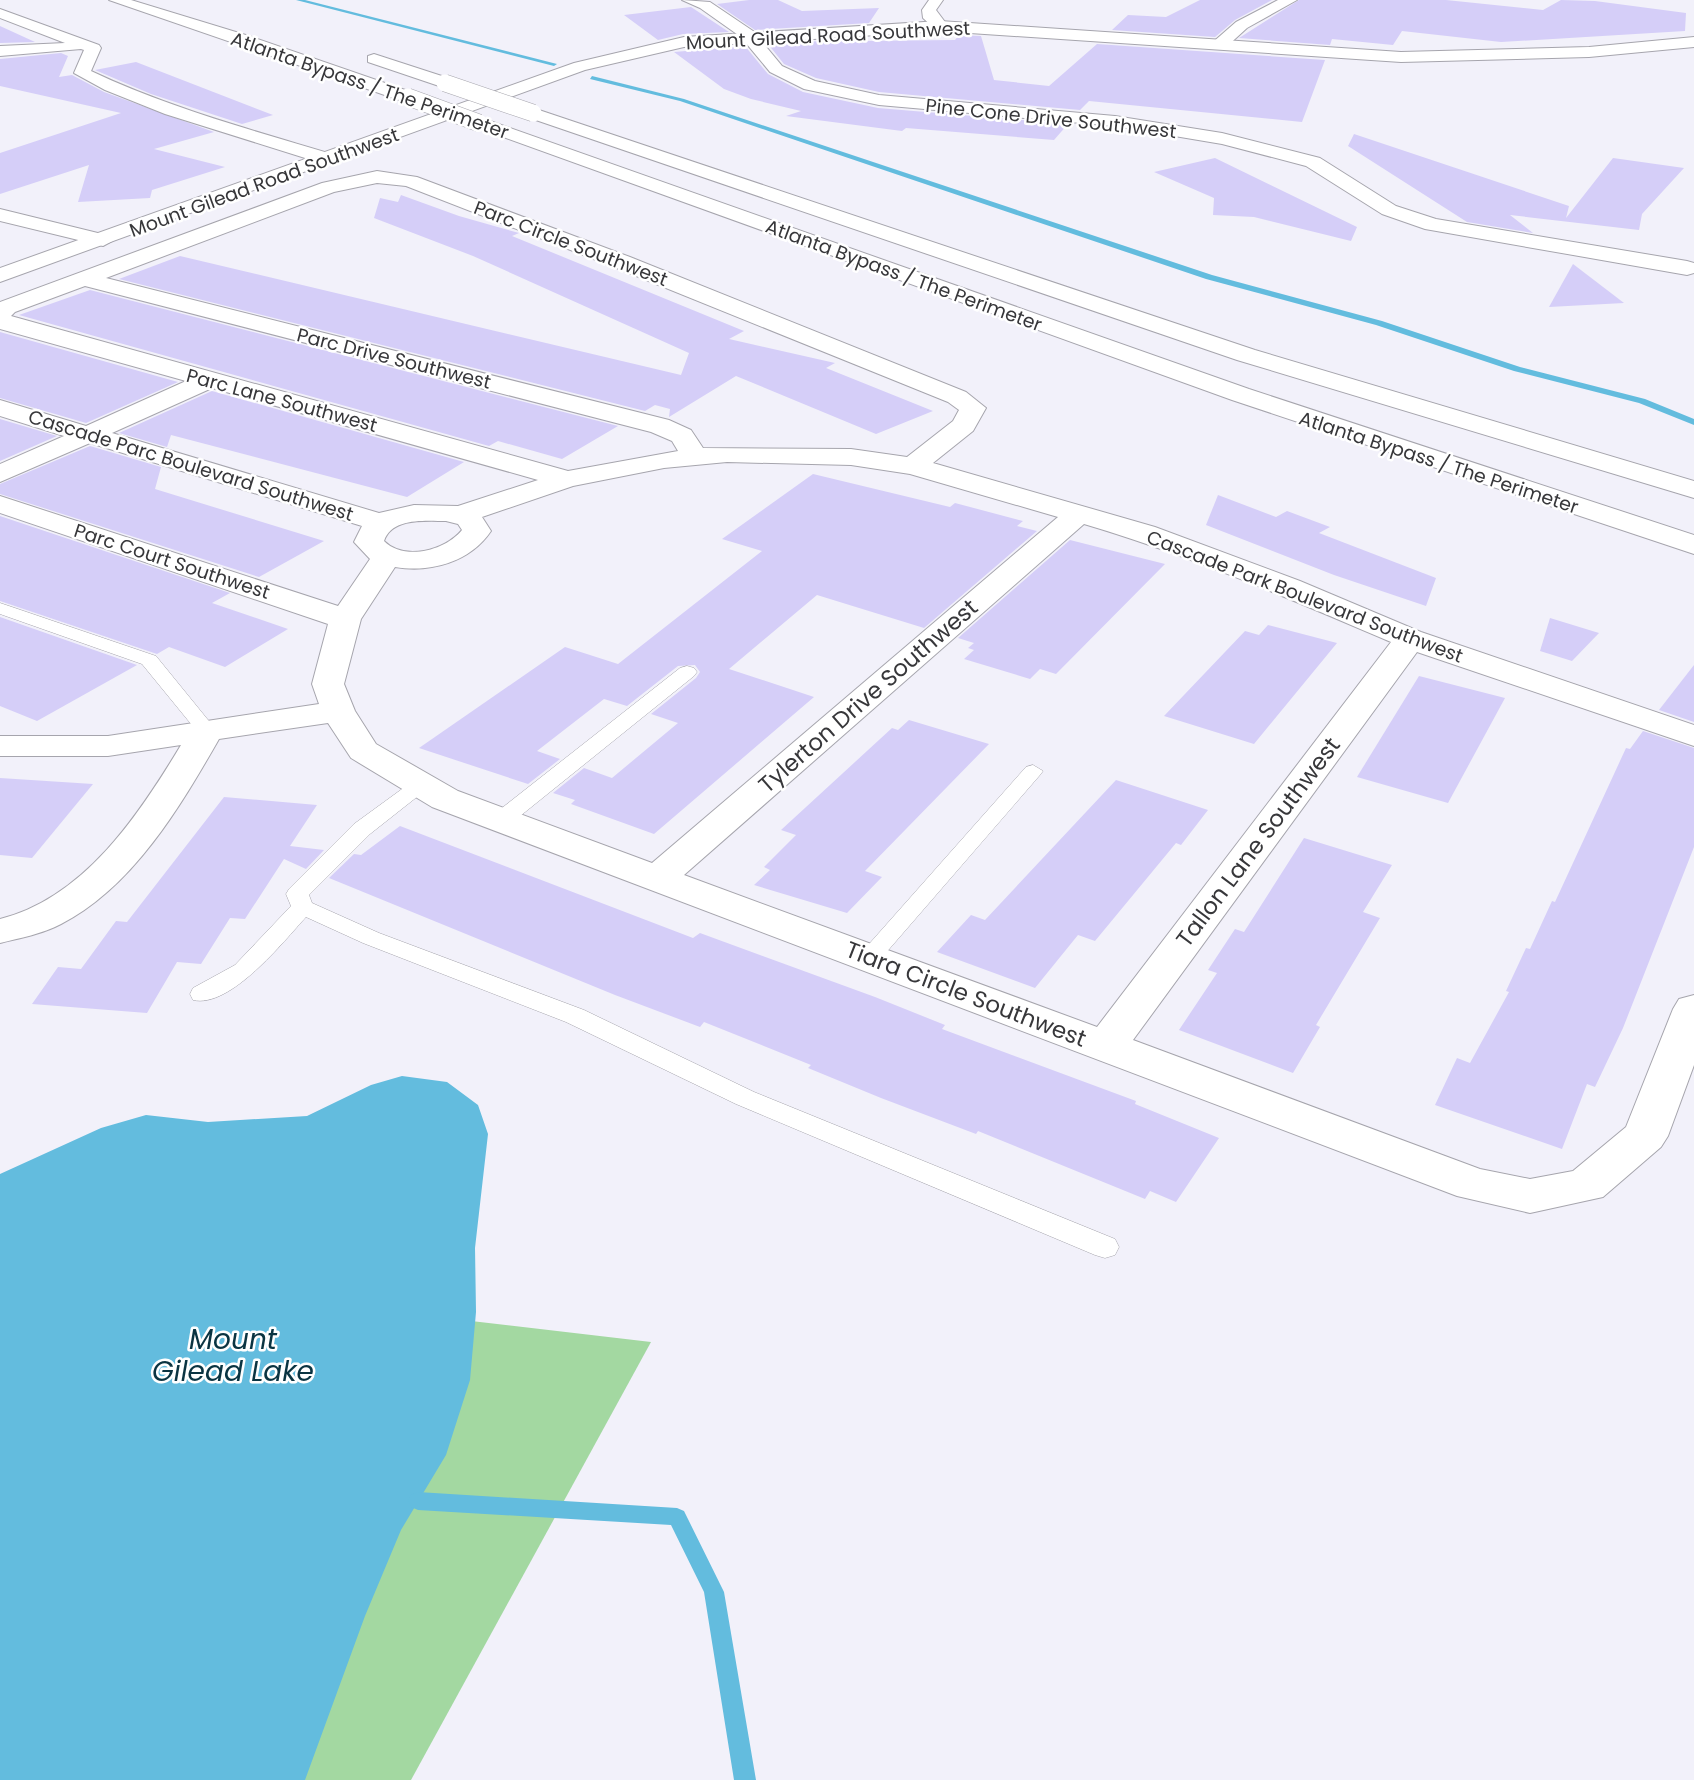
<svg xmlns="http://www.w3.org/2000/svg" width="1694" height="1780" viewBox="0 0 1694 1780" font-family="Poppins,sans-serif">
<style>
.green{fill:#a3d8a1}
.water{fill:#63bcde}
.lines{fill:none;stroke-linecap:round;stroke-linejoin:round}
.stream{fill:#63bcde;fill-rule:evenodd}
.building{fill:#d5cef8}
.service-casing{stroke:#a6a5ad;stroke-width:1}
.minor-casing{stroke:#a6a5ad;stroke-width:2}
.tertiary-casing{stroke:#a6a5ad;stroke-width:2}
.motorway-casing{stroke:#a6a5ad;stroke-width:2}
.service{fill:#fff;fill-rule:evenodd}
.minor{fill:#fff;fill-rule:evenodd}
.tertiary{fill:#fff;fill-rule:evenodd}
.motorway{fill:#fff;fill-rule:evenodd}
.motorway-bridge-casing{stroke:#a6a5ad;stroke-width:18;stroke-linecap:butt}
.motorway-bridge{stroke:#fff;stroke-width:17}
.labels{text-anchor:middle;stroke-width:5;stroke-linejoin:round;paint-order:stroke}
.far-street-label{font-size:19px;fill:#37373a;stroke:#fff}
.street-label{font-size:23px;fill:#37373a;stroke:#fff}
.near-water-label{font-size:28px;font-style:italic;fill:#0a3442;stroke:#fff}
</style>
<rect width="100%" height="100%" fill="#f2f1fa"/>
<polygon class="green" points="0,1266 651,1342 411,1780 0,1780"/>
<polygon class="water" points="402,1076 447,1082 478,1105 488,1134 475,1248 476,1312 470,1380 446,1455 401,1530 365,1616 305,1780 0,1780 0,1174 101,1128 146,1115 208,1122 307,1116 371,1085"/>
<g class="lines">
<g class="stream">
<polygon points="296,0 305,0 557,64 554,66"/>
<polygon points="592,76 684,99 1212,275 1382,321 1520,367 1645,399 1694,419 1694,425 1639,403 1514,371 1376,325 1206,279 680,101 590,79"/>
<polygon points="418,1492 677,1508 684,1511 724,1592 756,1780 734,1780 704,1592 671,1525 418,1510 411,1507 408,1501 411,1495"/>
</g>
</g>
<g class="building">
<polygon points="749,0 778,0 802,11 879,8 869,23 755,30 717,4"/>
<polygon points="1200,0 1272,0 1235,20 1215,37 1112,30 1128,15 1166,17"/>
<polygon points="1299,0 1446,0 1543,10 1561,0 1595,1 1686,13 1685,31 1501,42 1402,31 1393,45 1332,39 1330,45 1239,38"/>
<polygon points="691,7 729,32 683,34 658,40 624,15"/>
<polygon points="0,26 35,42 0,43"/>
<polygon points="959,35 981,36 994,80 1049,86 1097,44 1325,60 1302,122 1089,101 1080,110 879,92 816,78 784,64 768,44 859,39 858,41 955,40"/>
<polygon points="745,46 768,74 803,92 878,108 1068,124 1054,140 906,128 902,131 786,116 801,111 751,99 724,89 674,52"/>
<polygon points="61,53 68,56 59,77 72,75 104,92 214,132 154,149 225,167 152,190 150,198 78,202 89,165 0,194 0,153 121,113 0,86 0,59"/>
<polygon points="136,62 273,115 242,124 151,94 95,70"/>
<polygon points="1354,134 1569,206 1566,218 1613,158 1684,168 1642,214 1639,230 1510,215 1533,233 1467,222 1348,146"/>
<polygon points="1215,158 1357,227 1351,241 1254,217 1213,215 1214,198 1154,172"/>
<polygon points="401,195 459,216 519,233 512,236 744,331 729,339 835,363 826,368 933,411 876,434 736,376 669,417 670,409 655,405 645,411 119,279 180,256 681,375 689,353 473,256 374,218 380,198 398,202"/>
<polygon points="1573,264 1624,303 1549,307"/>
<polygon points="90,290 618,426 562,459 498,441 489,446 19,315"/>
<polygon points="0,332 178,382 86,423 0,398"/>
<polygon points="212,391 464,462 407,497 171,435 167,447 119,433"/>
<polygon points="0,419 57,436 0,461"/>
<polygon points="90,446 161,467 155,489 324,541 259,577 0,494 0,484"/>
<polygon points="813,474 950,507 955,503 1023,521 1017,526 1037,531 924,628 817,595 729,669 814,697 654,834 571,804 575,800 553,793 584,768 612,778 678,723 651,714 696,678 700,672 695,665 678,666 627,706 604,699 537,751 560,759 528,784 419,748 565,647 618,664 762,551 722,539"/>
<polygon points="1218,495 1276,517 1287,511 1330,527 1319,533 1436,578 1426,606 1334,575 1206,525"/>
<polygon points="0,516 230,593 212,603 288,629 225,667 169,647 157,654 0,601"/>
<polygon points="1070,540 1165,564 1056,674 1040,669 1030,679 964,659 974,650 968,648 974,643 958,638"/>
<polygon points="0,617 137,665 37,721 0,706"/>
<polygon points="1550,618 1599,633 1572,661 1540,651"/>
<polygon points="1268,625 1337,643 1254,744 1164,716 1245,631 1259,635"/>
<polygon points="1694,665 1694,722 1659,710"/>
<polygon points="1419,676 1505,698 1448,803 1357,777"/>
<polygon points="909,720 989,744 865,871 882,877 847,913 754,885 770,870 764,867 796,835 781,830 892,728 898,730"/>
<polygon points="1643,731 1694,748 1694,847 1623,1028 1595,1087 1587,1084 1562,1149 1435,1105 1457,1058 1470,1063 1509,992 1506,991 1526,948 1530,949 1552,901 1555,902 1626,748 1630,749"/>
<polygon points="0,778 93,784 32,858 0,855"/>
<polygon points="1116,780 1208,810 1181,845 1176,843 1095,941 1078,935 1035,988 937,952 971,915 985,920"/>
<polygon points="224,797 317,805 290,846 324,850 306,869 284,859 245,919 230,918 201,964 177,962 147,1013 32,1004 58,967 81,969 116,921 127,922"/>
<polygon points="400,826 693,938 700,933 875,997 945,1025 942,1029 1136,1101 1135,1104 1219,1138 1176,1202 1150,1191 1145,1199 978,1131 976,1134 881,1098 808,1068 811,1065 704,1022 700,1027 615,995 329,878 354,854 361,855"/>
<polygon points="1304,838 1392,865 1363,912 1380,918 1316,1025 1320,1027 1293,1073 1179,1030 1217,973 1208,970 1235,929 1244,932"/>
</g>
<g class="lines">
<defs>
<g id="service">
<polygon points="0,603 156,656 217,731 214,735 200,735 142,664 0,614"/>
<polygon points="687,666 694,668 697,672 694,676 509,825 493,825 490,820 493,815 680,668"/>
<polygon points="1033,765 1043,771 1040,775 878,962 862,962 858,957 862,952 1026,767"/>
<path d="M 420,779 L 427,781 L 431,785 L 427,789 L 370,834 L 309,895 L 312,903 L 379,933 L 584,1010 L 754,1092 L 1115,1239 L 1119,1247 L 1115,1255 L 1105,1258 L 1095,1255 L 736,1104 L 566,1022 L 363,943 L 306,917 C 284,941 230,1009 193,1000 L 190,994 L 193,988 L 235,965 L 291,906 L 286,894 L 289,889 L 354,824 L 413,781 Z"/>
</g>
<g id="minor">
<polygon points="682,0 710,2 753,31 782,66 815,81 879,95 1115,116 1222,133 1320,158 1396,206 1436,219 1687,261 1694,263 1694,273 1687,275 1425,229 1382,214 1306,166 1222,144 1115,126 879,105 804,89 770,72 741,37 700,8"/>
<polygon points="929,0 943,0 936,10 948,26 945,29 935,29 923,18 922,10"/>
<polygon points="1278,0 1297,0 1247,28 1224,49 1212,49 1212,43 1236,22"/>
<path d="M 0,9 L 99,45 L 101,48 L 91,71 C 169,108 252,130 335,155 L 337,159 L 335,163 L 321,163 L 165,114 L 105,90 L 74,73 L 84,50 L 81,49 L 0,56 L 0,46 L 65,43 L 0,18 Z"/>
<path d="M 377,171 L 417,177 L 630,257 L 966,392 L 986,408 L 973,431 L 933,463 L 1155,527 L 1300,581 L 1421,632 L 1694,725 L 1694,746 L 1417,652 L 1133,1040 L 1480,1169 L 1530,1179 L 1573,1171 L 1626,1127 L 1673,1009 L 1679,999 L 1694,995 L 1694,1065 L 1668,1136 L 1661,1147 L 1603,1197 L 1530,1213 L 1457,1196 L 432,807 L 351,758 L 328,723 L 219,739 C 180,807 133,887 61,924 C 42,934 20,938 0,943 L 0,919 C 84,898 139,815 181,745 L 108,756 L 0,756 L 0,736 L 108,736 L 319,704 L 312,684 L 328,624 L 0,513 L 0,496 L 338,606 L 370,559 L 354,542 L 362,526 L 90,443 L 0,482 L 0,464 L 64,436 L 0,416 L 0,400 L 86,426 L 186,381 L 0,329 L 0,302 L 322,183 ZM 377,183 L 406,186 L 614,267 L 948,402 L 959,410 L 953,421 L 907,457 L 851,449 L 703,448 L 691,430 L 669,420 L 106,278 L 334,192 ZM 85,286 L 651,432 L 672,441 L 678,451 L 568,471 L 11,316 L 15,312 ZM 212,388 L 538,480 L 458,506 L 414,505 L 379,513 L 112,433 ZM 727,462 L 851,465 L 910,474 L 1058,517 L 652,863 L 458,791 L 376,744 L 355,711 L 344,684 L 361,619 L 395,567 C 431,573 470,562 491,531 L 482,517 L 573,486 L 664,468 ZM 446,521 L 458,524 L 462,530 C 445,551 404,561 384,541 C 392,517 426,521 446,521 ZM 1084,524 C 1189,555 1290,599 1391,642 L 1097,1027 L 684,875 Z"/>
<polygon points="0,209 110,236 114,240 103,246 0,221"/>
</g>
<polygon id="tertiary" points="940,21 1401,52 1589,47 1694,37 1694,47 1589,57 1401,62 940,31 684,47 585,70 0,282 0,268 574,63 684,37"/>
<g id="motorway">
<polygon points="109,0 131,0 249,36 414,93 417,97 414,101 402,101"/>
<polygon points="374,54 451,79 453,83 445,88 368,62 368,56"/>
<polygon points="533,108 1255,350 1694,481 1694,498 1237,360 527,117 524,113 527,109"/>
<polygon points="490,121 1249,389 1694,535 1694,554 1232,400 484,130 481,126 484,122"/>
</g>
</defs>
<use href="#service" class="service-casing"/>
<use href="#minor" class="minor-casing"/>
<use href="#tertiary" class="tertiary-casing"/>
<use href="#motorway" class="motorway-casing"/>
<use href="#service" class="service"/>
<use href="#minor" class="minor"/>
<use href="#tertiary" class="tertiary"/>
<use href="#motorway" class="motorway"/>
<defs>
<g id="motorway-bridge">
<polyline points="445,83 533,113"/>
<polyline points="408,97 479,123"/>
</g>
</defs>
<use href="#motorway-bridge" class="motorway-bridge-casing"/>
<use href="#motorway-bridge" class="motorway-bridge"/>
</g>
<g class="labels">
<g class="far-street-label">
<text transform="translate(828 35) rotate(-3)" y="7">Mount Gilead Road Southwest</text>
<text transform="translate(370 85) rotate(19)" y="7">Atlanta Bypass / The Perimeter</text>
<text transform="translate(1051 118) rotate(6)" y="7">Pine Cone Drive Southwest</text>
<text transform="translate(264 182) rotate(-20)" y="7">Mount Gilead Road Southwest</text>
<text transform="translate(571 243) rotate(21)" y="7">Parc Circle Southwest</text>
<text transform="translate(904 275) rotate(20)" y="7">Atlanta Bypass / The Perimeter</text>
<text transform="translate(394 358) rotate(14)" y="7">Parc Drive Southwest</text>
<text transform="translate(282 400) rotate(15)" y="7">Parc Lane Southwest</text>
<text transform="translate(1439 462) rotate(18)" y="7">Atlanta Bypass / The Perimeter</text>
<text transform="translate(191 465) rotate(17)" y="7">Cascade Parc Boulevard Southwest</text>
<text transform="translate(172 561) rotate(18)" y="7">Parc Court Southwest</text>
<text transform="translate(1305 596) rotate(21)" y="7">Cascade Park Boulevard Southwest</text>
</g>
<g class="street-label">
<text transform="translate(868 696) rotate(-41)" y="8">Tylerton Drive Southwest</text>
<text transform="translate(1258 842) rotate(-53)" y="8">Tallon Lane Southwest</text>
<text transform="translate(966 994) rotate(21)" y="8">Tiara Circle Southwest</text>
</g>
<g class="near-water-label">
<text x="233" y="1349">Mount<tspan x="233" dy="32">Gilead Lake</tspan></text>
</g>
</g>
</svg>
